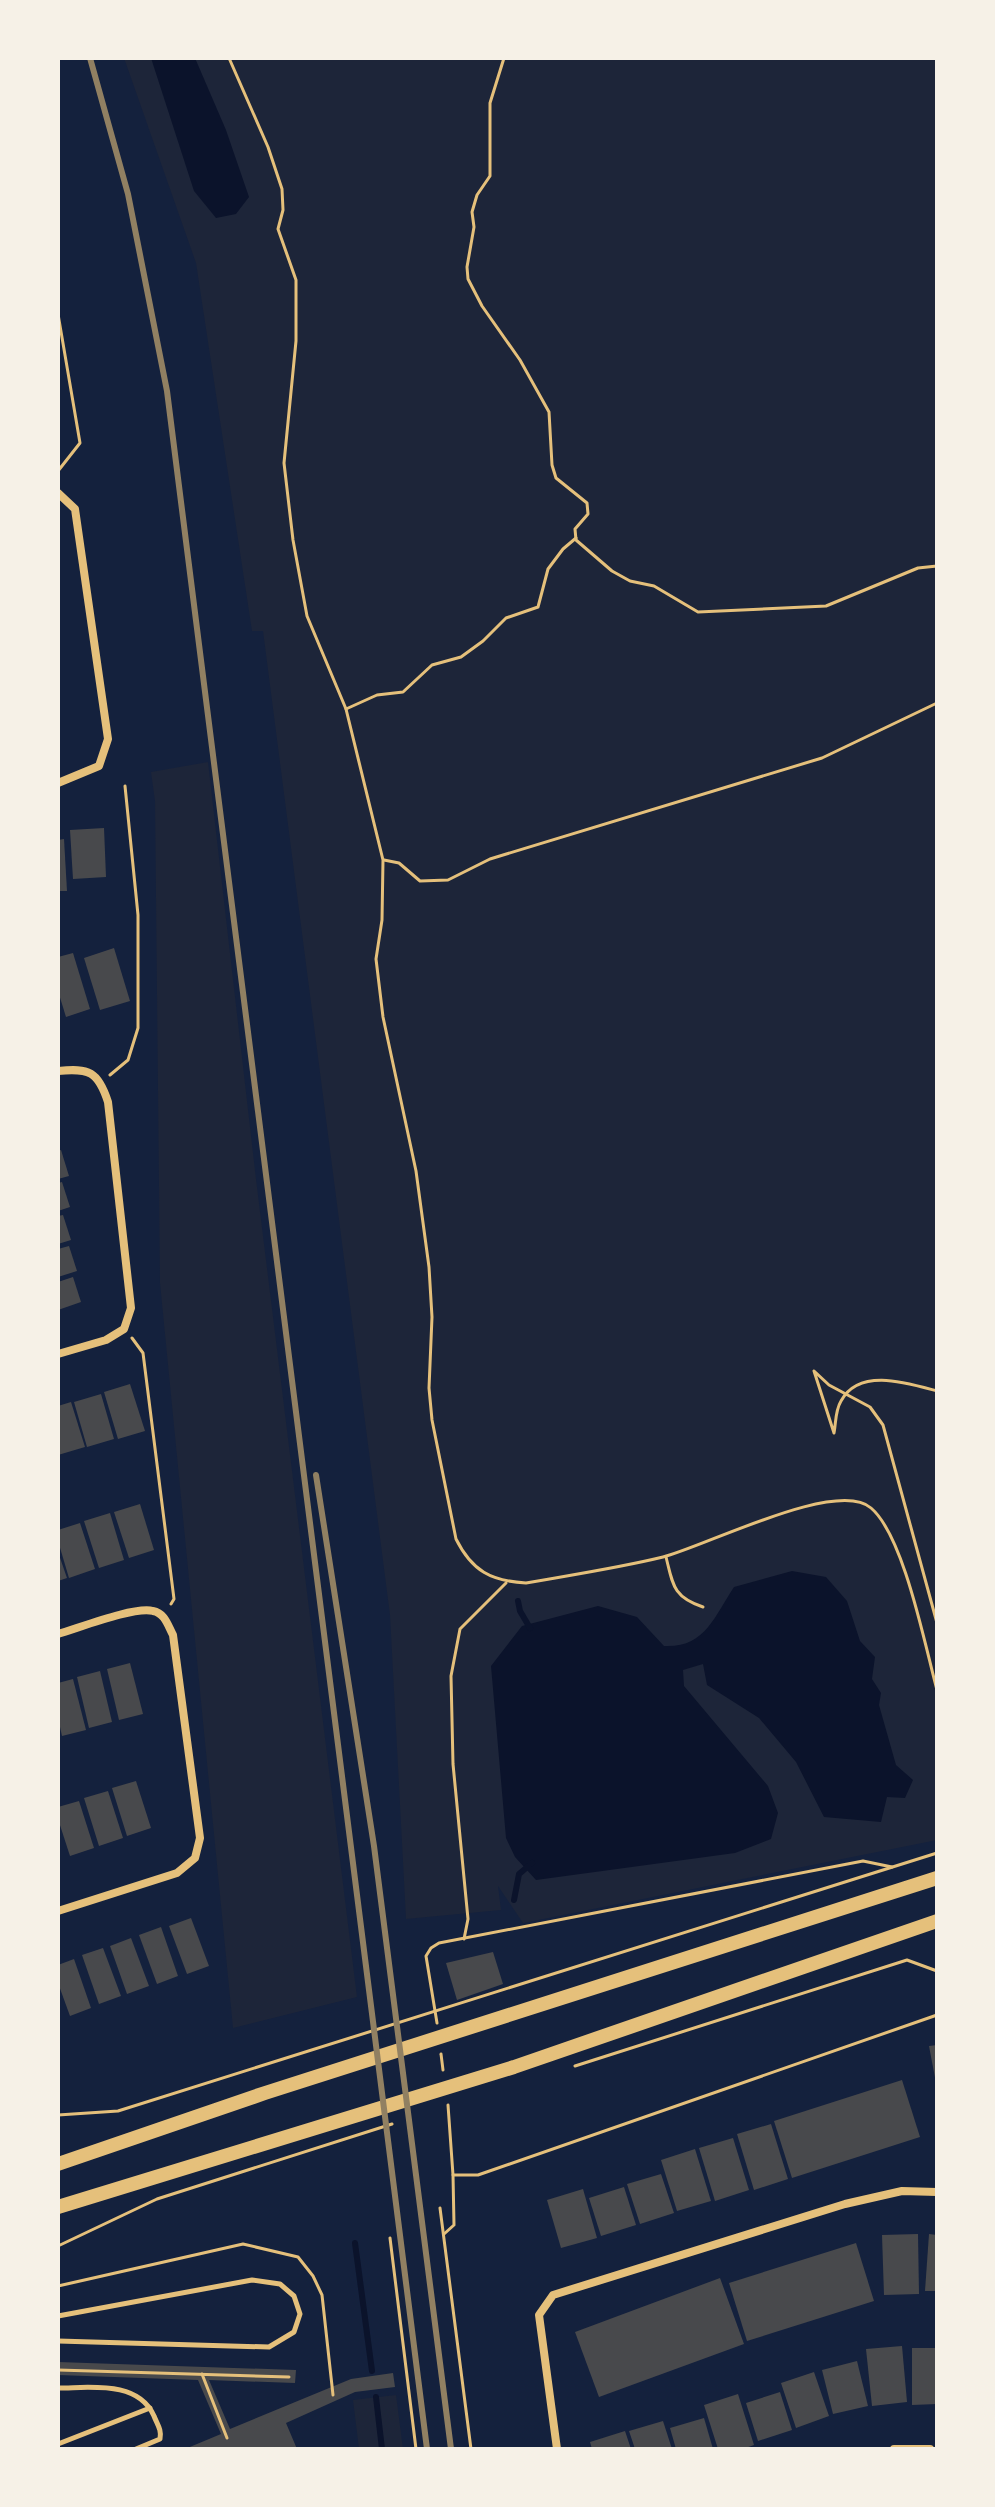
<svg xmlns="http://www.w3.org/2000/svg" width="995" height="2507" viewBox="0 0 995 2507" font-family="Arial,sans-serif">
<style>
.green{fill:#1d2539}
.water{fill:#0b132b}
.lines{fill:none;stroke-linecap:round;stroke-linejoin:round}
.stream{stroke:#0b132b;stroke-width:6}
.building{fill:#48494c}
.path{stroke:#e5c07b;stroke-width:3}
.service{stroke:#e5c07b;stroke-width:5}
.minor{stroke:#e5c07b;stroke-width:8}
.secondary{stroke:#e5c07b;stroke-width:14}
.rail{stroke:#918062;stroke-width:6}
</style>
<rect width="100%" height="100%" fill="#14213d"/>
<g class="green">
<polygon points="124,58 937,58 937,1840 523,1923 498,1886 501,1910 406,1919 390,1615 263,631 252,631 196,263"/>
<polygon points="208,762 256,1179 357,1997 233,2028 160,1283 155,801 151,772"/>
<polygon points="396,2395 403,2449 359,2449 353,2400"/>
</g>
<g class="water">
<polygon points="151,58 195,58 226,130 249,197 236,214 216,218 194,191"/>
<path d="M 792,1571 L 826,1577 L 847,1601 L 860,1641 L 875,1657 L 872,1679 L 881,1693 L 879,1705 L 896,1765 L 913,1780 L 905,1798 L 887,1797 L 881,1822 L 824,1817 L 796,1762 L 759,1718 L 707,1685 L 703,1664 L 683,1670 L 684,1686 L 768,1786 L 778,1813 L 771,1839 L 735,1853 L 536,1880 L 515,1857 L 506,1838 L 491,1666 L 522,1626 L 598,1606 L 637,1617 L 664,1646 C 705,1648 714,1617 734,1587 Z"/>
</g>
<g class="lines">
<g class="stream">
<polyline points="518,1601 520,1611 530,1628"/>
<polyline points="514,1900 519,1874 532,1863"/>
<polyline points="355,2243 372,2371"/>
<polyline points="376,2397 382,2449"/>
</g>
</g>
<g class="building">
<polygon points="104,828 106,877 73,879 70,830"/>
<polygon points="64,839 67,891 58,891 58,840"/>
<polygon points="114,948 130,1001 100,1010 84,958"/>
<polygon points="73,953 90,1009 66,1017 58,991 58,957"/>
<polygon points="61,1150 69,1176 58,1179 58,1151"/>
<polygon points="62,1182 70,1207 58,1211 58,1183"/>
<polygon points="63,1215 71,1240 58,1244 58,1216"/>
<polygon points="69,1246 77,1271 58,1277 58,1249"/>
<polygon points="73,1277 81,1302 58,1310 58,1282"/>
<polygon points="130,1384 145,1431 118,1439 104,1392"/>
<polygon points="101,1394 114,1439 87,1447 74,1402"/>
<polygon points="71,1402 85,1447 58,1455 58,1406"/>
<polygon points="140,1504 154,1550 129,1558 114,1512"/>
<polygon points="110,1513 124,1560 99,1568 84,1521"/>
<polygon points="80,1523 95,1569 69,1578 58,1541 58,1530"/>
<polygon points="58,1552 67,1578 58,1581"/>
<polygon points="130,1663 143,1714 119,1720 107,1669"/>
<polygon points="100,1671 112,1722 89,1728 77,1677"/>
<polygon points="73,1679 86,1730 62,1736 58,1718 58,1683"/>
<polygon points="136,1781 151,1828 127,1836 112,1788"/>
<polygon points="108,1791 123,1838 99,1846 84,1798"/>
<polygon points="79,1801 94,1848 70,1856 58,1819 58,1807"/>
<polygon points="191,1918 209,1966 187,1974 169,1926"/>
<polygon points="161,1927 178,1976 157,1984 139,1935"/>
<polygon points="131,1938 149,1986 127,1994 110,1946"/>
<polygon points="103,1948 121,1996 99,2004 82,1955"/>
<polygon points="493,1952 503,1984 457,2000 446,1963"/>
<polygon points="74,1959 91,2008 70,2016 58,1983 58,1965"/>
<polygon points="937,2045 937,2083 936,2083 929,2046"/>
<polygon points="902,2080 920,2137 792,2178 774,2121"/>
<polygon points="771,2124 788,2179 754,2190 737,2134"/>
<polygon points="733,2138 749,2190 715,2201 699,2148"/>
<polygon points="695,2149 711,2201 677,2211 661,2160"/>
<polygon points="661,2174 674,2213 640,2224 627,2184"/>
<polygon points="624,2187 636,2225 601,2236 589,2198"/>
<polygon points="583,2189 597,2238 561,2248 547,2200"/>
<polygon points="918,2234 919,2294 884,2295 882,2235"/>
<polygon points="929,2234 937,2235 937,2291 925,2291"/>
<polygon points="856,2243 874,2301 747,2341 729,2283"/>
<polygon points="720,2278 744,2344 599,2397 575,2332"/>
<polygon points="902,2346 907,2402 872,2406 866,2349"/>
<polygon points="912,2348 937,2348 937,2404 912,2405"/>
<polygon points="857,2361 868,2406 833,2414 822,2370"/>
<polygon points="58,2362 296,2370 295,2383 209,2380 230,2429 351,2379 393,2373 395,2387 355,2392 286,2423 297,2449 185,2449 221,2434 198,2380 58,2375"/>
<polygon points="814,2372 829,2416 796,2428 781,2383"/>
<polygon points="780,2392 792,2430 758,2441 746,2403"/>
<polygon points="738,2394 754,2445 743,2449 718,2449 704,2405"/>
<polygon points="704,2418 713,2449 676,2449 670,2428"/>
<polygon points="663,2421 672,2449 635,2449 629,2431"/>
<polygon points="625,2431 631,2449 592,2449 590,2442"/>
</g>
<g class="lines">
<g class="path">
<path d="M 229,58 L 268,147 L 282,189 L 283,210 L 278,229 L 296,280 L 296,341 L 284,463 L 293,540 L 307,616 L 346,709 L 383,860 L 382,920 L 376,959 L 383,1017 L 416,1171 L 429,1267 L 432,1317 L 429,1388 L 432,1420 L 456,1539 C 472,1571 491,1581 526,1583 C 571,1575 618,1568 663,1557 C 704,1547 837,1478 871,1508 C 904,1536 925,1646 937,1690"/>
<polyline points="504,58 490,103 490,176 477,195 472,212 474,227 467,267 468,279 482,306 520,360 549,412 552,465 556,478 587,503 588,514 575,529 576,540 612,571 630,581 654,586 698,612 826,606 918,568 937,566"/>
<polyline points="58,314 80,443 58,471"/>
<polyline points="346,709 377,695 403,692 432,665 461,657 483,641 506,618 538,607 548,569 563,549 576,538"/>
<polyline points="384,860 399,863 420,881 448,880 490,859 822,758 937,703"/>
<polyline points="110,1075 128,1060 138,1028 138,915 125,786"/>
<polyline points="132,1338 143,1353 174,1599 171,1604"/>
<path d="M 937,1391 C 908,1383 859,1367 841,1401 C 835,1411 836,1423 834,1433 L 814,1371 L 829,1385 L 870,1407 L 883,1425 L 937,1623"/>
<path d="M 666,1557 C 673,1585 673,1597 703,1607"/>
<polyline points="464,1939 468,1919 453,1764 451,1676 460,1629 506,1583"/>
<polyline points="437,2023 426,1956 431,1948 439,1943 863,1861 892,1867"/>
<polyline points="441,2054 443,2070"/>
<polyline points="575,2066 907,1960 937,1971"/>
<polyline points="448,2105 453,2175 478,2175 937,2015"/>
<polyline points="58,2115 118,2111 937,1853"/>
<polyline points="440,2208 471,2449"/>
<polyline points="444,2234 454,2225 453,2175"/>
<polyline points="390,2238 416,2449"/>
<polyline points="58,2246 157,2199 392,2124"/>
<polyline points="58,2286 243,2244 298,2257 313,2276 322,2295 333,2395"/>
<polyline points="58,2370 289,2377"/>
<polyline points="202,2374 227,2438"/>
</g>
<g class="service">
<polyline points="58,2316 252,2280 280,2284 294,2296 300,2314 294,2332 269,2347 58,2341"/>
<path d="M 58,2388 C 90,2388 138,2380 154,2416 C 157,2424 162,2430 160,2439 L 136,2449"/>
<polyline points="58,2444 150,2408"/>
</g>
<g class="minor">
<polyline points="58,493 75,509 108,739 99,766 58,783"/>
<path d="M 58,1071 C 89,1068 98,1071 108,1102 L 131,1308 L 124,1329 L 106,1340 L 58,1354"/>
<path d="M 58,1634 C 79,1628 135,1606 153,1611 C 165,1613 168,1626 173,1635 L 200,1838 L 195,1858 L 177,1873 L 58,1911"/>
<polyline points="557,2449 539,2315 553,2295 845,2204 902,2191 937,2192"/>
<polyline points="894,2449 930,2449"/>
</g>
<g class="secondary">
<polyline points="58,2164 265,2093 937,1878"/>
<polyline points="58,2207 514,2067 937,1921"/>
</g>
<g class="rail">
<polyline points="90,58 128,194 167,391 427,2449"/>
<polyline points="316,1475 374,1846 451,2449"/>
</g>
</g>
<rect width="995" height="2507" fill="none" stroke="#f6f1e7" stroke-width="120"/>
</svg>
